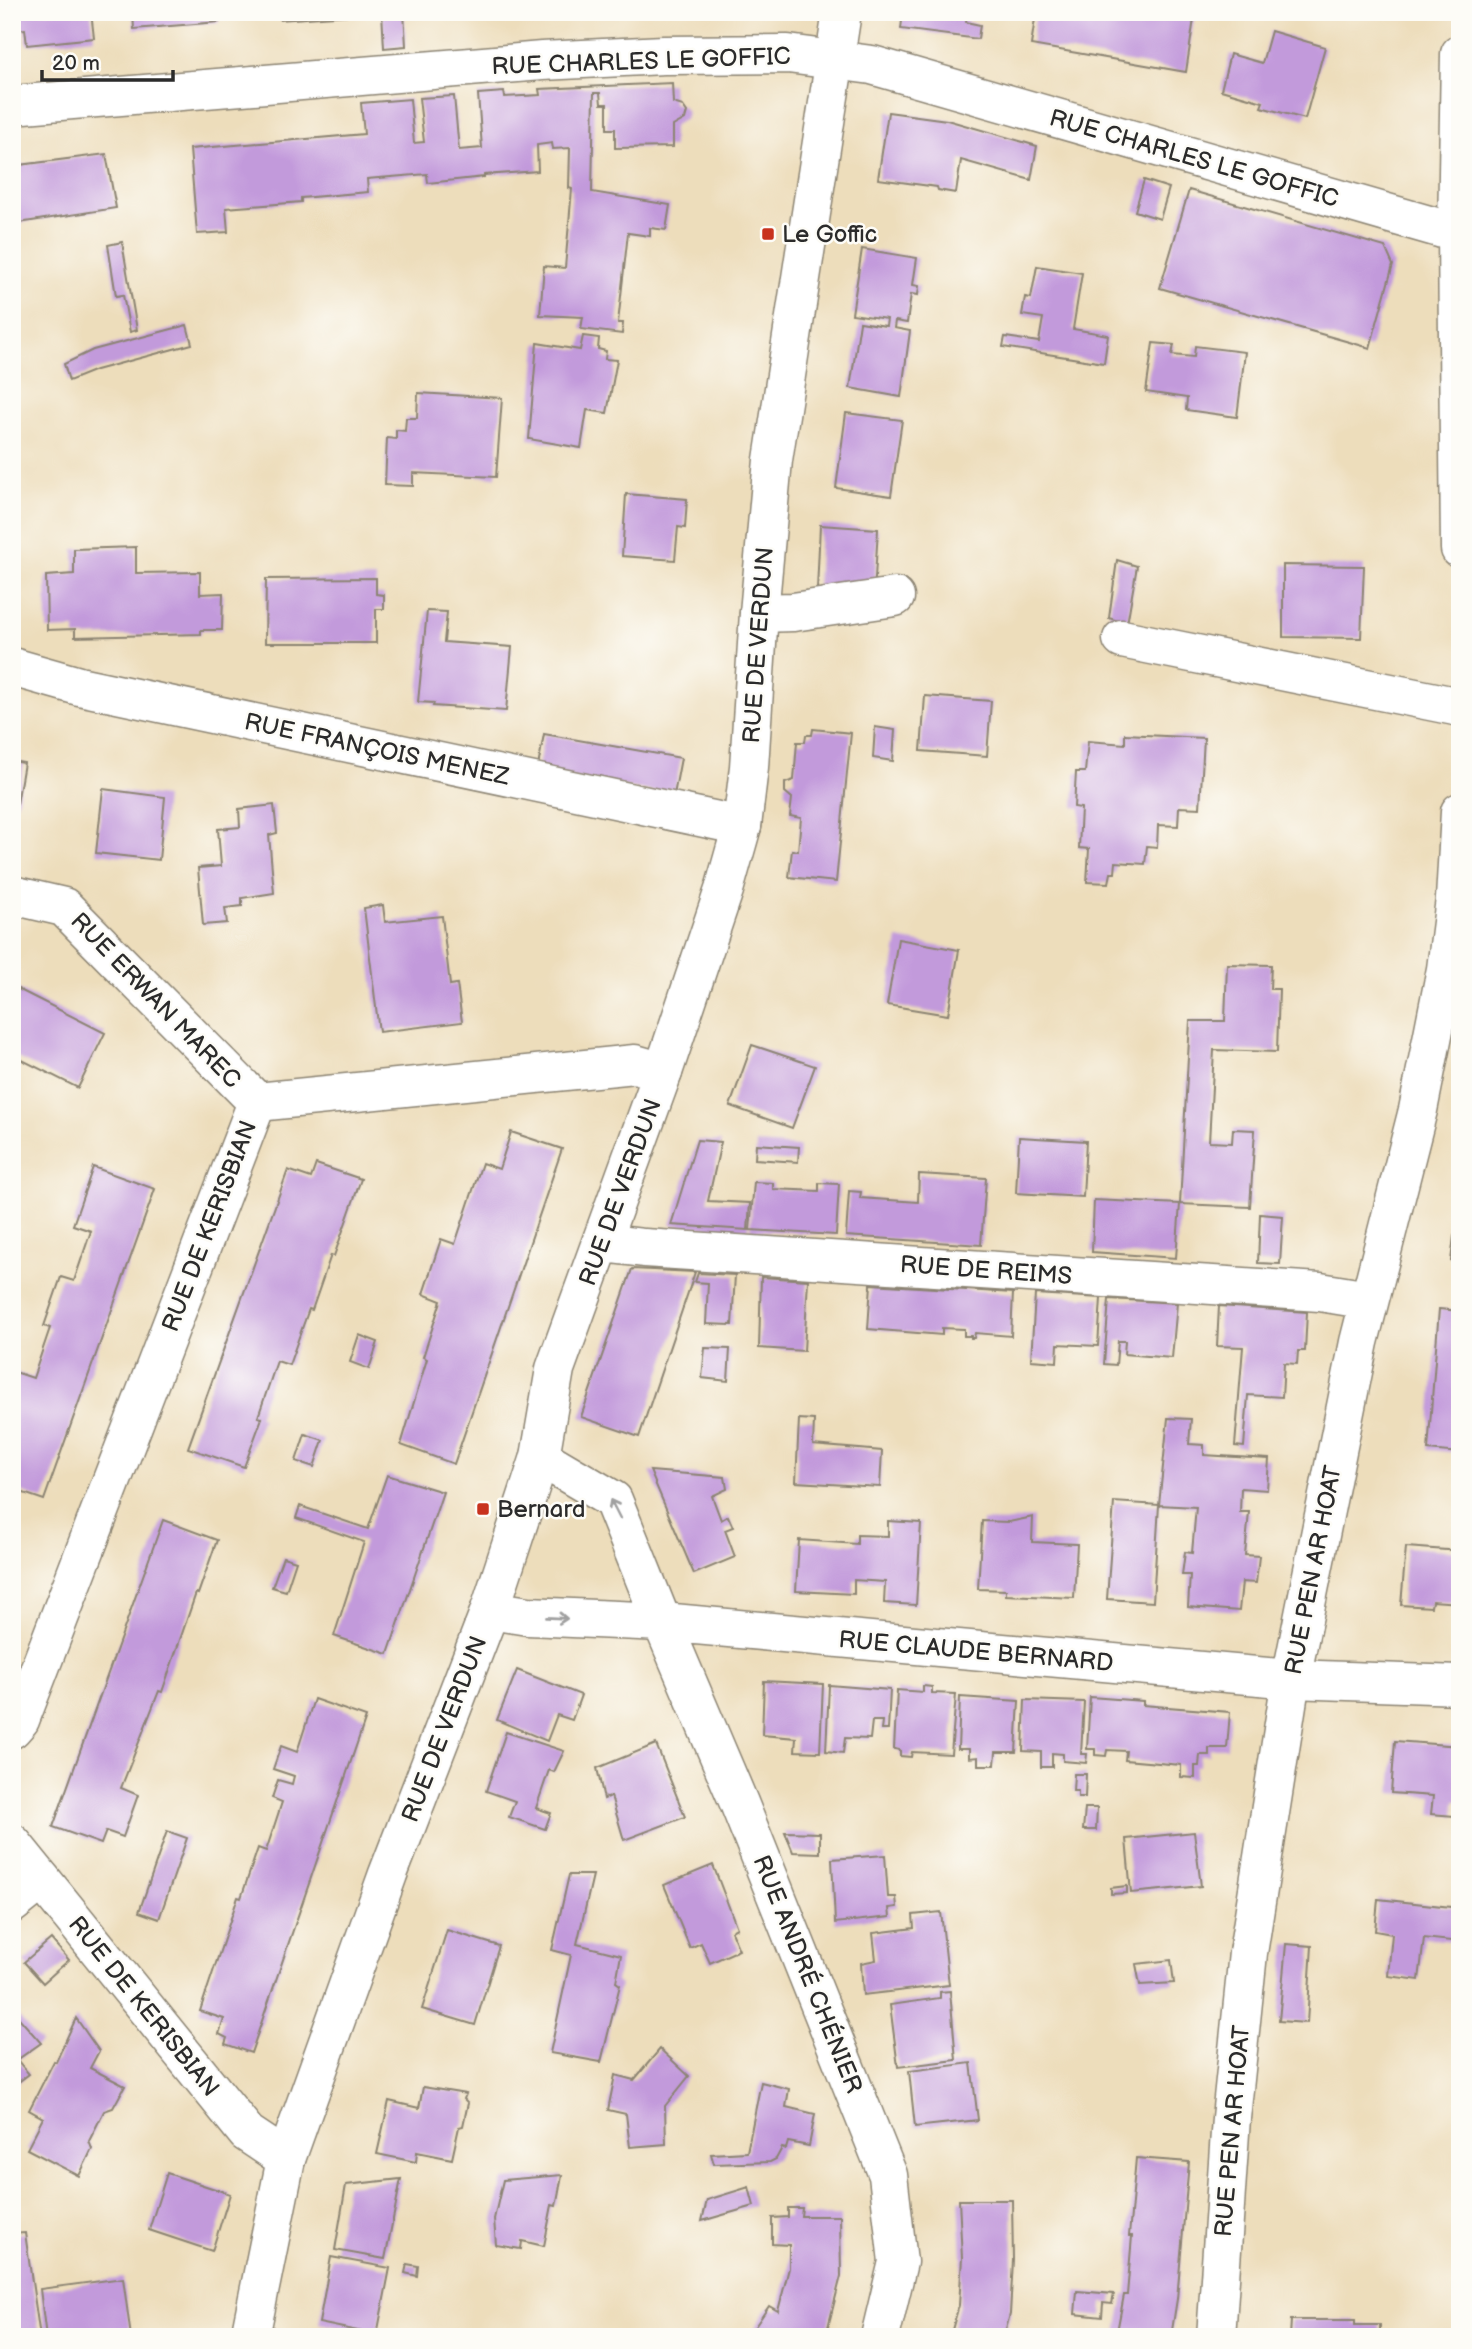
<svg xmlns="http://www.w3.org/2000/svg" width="1472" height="2349" viewBox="0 0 1472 2349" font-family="'Balsamiq Sans',sans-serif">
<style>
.building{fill:#c29adb}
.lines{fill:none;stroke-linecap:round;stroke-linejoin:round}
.minor-casing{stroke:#8c8473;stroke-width:41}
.tertiary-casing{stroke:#8c8473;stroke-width:41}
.minor{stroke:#fff;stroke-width:38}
.tertiary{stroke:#fff;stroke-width:38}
.oneway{stroke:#a0a0a0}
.poi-dot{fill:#c8321e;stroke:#fdfcf7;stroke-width:2.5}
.labels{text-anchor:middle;stroke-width:5;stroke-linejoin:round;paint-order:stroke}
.street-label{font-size:24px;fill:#2b2b2b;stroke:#fdfcf7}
.poi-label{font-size:24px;fill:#2b2b2b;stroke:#fdfcf7;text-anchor:start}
</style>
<rect width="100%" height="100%" fill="#fdfcf7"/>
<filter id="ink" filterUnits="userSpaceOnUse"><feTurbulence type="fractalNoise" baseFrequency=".0143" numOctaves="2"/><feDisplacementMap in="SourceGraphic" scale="14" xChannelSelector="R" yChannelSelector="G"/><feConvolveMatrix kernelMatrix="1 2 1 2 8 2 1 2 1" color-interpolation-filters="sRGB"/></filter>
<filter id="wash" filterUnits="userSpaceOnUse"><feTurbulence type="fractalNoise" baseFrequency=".00686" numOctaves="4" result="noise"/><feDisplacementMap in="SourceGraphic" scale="28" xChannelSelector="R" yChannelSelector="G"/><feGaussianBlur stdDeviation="1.57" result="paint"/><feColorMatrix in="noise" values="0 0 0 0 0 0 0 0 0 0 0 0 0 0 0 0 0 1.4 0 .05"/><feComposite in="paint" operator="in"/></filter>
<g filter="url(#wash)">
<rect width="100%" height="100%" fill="#edddbb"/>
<g id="blocks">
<g class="building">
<polygon points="12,12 91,12 94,38 27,45 25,29 15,30 17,39 12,40"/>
<polygon points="133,12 218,12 219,22 134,29"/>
<polygon points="280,12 347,12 348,15 280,20"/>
<polygon points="382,12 404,12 406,46 384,48"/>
<polygon points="903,12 967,12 966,22 980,25 978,39 901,29"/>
<polygon points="1036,12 1195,12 1186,72 1031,45"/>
<polygon points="1271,31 1325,47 1305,119 1261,107 1263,102 1221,90 1230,54 1262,63"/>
<polygon points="672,83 673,103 683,106 687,112 685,119 673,126 673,147 615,148 615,129 607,129 607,104 601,104 600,93 594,93 592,192 670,205 666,230 650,228 650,236 628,233 618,323 623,323 622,334 581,329 583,317 540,315 544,266 565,268 572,189 569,188 570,148 553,149 552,143 537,145 538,171 484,175 484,177 428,183 427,174 367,179 368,192 301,198 301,202 226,208 228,232 197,234 190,149 364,134 361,103 410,99 414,143 424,142 419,98 454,96 459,150 482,148 478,94 504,92 505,97 540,95 539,89"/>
<polygon points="888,112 947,120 1037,146 1031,180 961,160 956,193 938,190 937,187 878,179"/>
<polygon points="106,154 116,208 12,224 12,166"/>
<polygon points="1144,180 1169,188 1160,219 1135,211"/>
<polygon points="1189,190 1385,247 1393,265 1370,348 1160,288"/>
<polygon points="122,242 137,330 130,332 123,295 116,296 108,245"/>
<polygon points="862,249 917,258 913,285 919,286 918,295 911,294 907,323 895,321 894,328 910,331 901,397 850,388 860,322 886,326 887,319 852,314"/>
<polygon points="1037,266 1082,273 1073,329 1108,335 1104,363 1003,347 1005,337 1039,342 1043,318 1022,315 1025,297 1031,298"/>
<polygon points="187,325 192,344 96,370 69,381 64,364 93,350"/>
<polygon points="583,336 599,338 598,349 606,351 605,359 617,360 607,413 587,410 581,448 529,439 537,343 580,350"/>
<polygon points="1153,343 1174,345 1172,355 1194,357 1195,346 1245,352 1237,417 1186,410 1187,398 1146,392"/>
<polygon points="418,393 502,398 496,477 413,473 413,486 385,485 387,438 396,439 396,430 405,431 406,418 417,418"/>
<polygon points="846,413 902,420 891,496 836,488"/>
<polygon points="626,494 687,499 685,528 678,527 675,560 622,556"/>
<polygon points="820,525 878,529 874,594 817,590"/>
<polygon points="136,547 136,573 200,572 200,594 223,593 222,630 201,630 201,634 75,637 75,629 47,630 46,576 74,574 74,549"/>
<polygon points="1117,560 1137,566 1127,624 1109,618"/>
<polygon points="1283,565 1364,566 1361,638 1283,637"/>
<polygon points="376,578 376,594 384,595 384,609 376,609 376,643 265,643 266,579"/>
<polygon points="427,611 447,612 444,642 512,647 506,711 433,706 434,703 418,702"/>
<polygon points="925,696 991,701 987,756 921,751"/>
<polygon points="875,727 895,730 893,761 873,758"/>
<polygon points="813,729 851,733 836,882 789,877 792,850 798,851 801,818 790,816 792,798 785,792 785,783 794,780 797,742 805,742 806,735 812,735"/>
<polygon points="544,734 681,758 674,795 537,772"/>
<polygon points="1125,734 1204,738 1200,808 1179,807 1178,826 1158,825 1157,847 1147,846 1145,864 1116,862 1115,873 1111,873 1109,883 1087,882 1089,849 1079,848 1081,808 1074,807 1076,772 1085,772 1088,741 1125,744"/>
<polygon points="12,761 24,763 17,804 12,803"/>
<polygon points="103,789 165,797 159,860 96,853"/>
<polygon points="274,805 277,833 269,835 274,893 242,898 242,906 225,908 227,923 203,925 198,868 221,866 218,829 240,827 239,809"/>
<polygon points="383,905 385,922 442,916 450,985 457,984 462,1022 379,1032 364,908"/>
<polygon points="898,939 959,950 948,1015 887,1005"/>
<polygon points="1227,964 1271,965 1270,989 1279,989 1277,1052 1214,1050 1209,1142 1232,1143 1233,1129 1255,1130 1250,1207 1180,1204 1176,1258 1092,1252 1094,1200 1180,1204 1190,1021 1225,1021"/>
<polygon points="12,986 105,1033 78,1088 12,1055"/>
<polygon points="752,1045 815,1066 792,1128 730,1106"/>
<polygon points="511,1132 562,1149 454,1464 401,1445 427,1359 423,1357 441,1301 423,1294 441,1239 455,1244 482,1163 499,1169"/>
<polygon points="1019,1137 1086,1141 1083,1197 1016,1193"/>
<polygon points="697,1140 721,1142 708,1201 750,1203 748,1230 671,1225"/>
<polygon points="756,1144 799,1147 798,1162 755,1159"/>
<polygon points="316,1164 361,1179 334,1256 331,1255 312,1310 309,1309 289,1365 277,1361 258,1417 262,1418 244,1467 188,1448 288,1170 311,1178"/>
<polygon points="93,1167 155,1189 44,1500 12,1489 12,1371 33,1378 50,1328 44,1326 61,1277 74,1281 91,1231 73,1225"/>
<polygon points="919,1174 986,1178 981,1245 846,1236 849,1191 861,1192 860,1198 918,1202"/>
<polygon points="754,1182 773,1183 773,1189 819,1191 819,1183 839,1184 836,1235 750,1230"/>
<polygon points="1260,1214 1283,1216 1280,1264 1258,1263"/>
<polygon points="1454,1236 1460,1237 1460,1262 1451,1261"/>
<polygon points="632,1269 695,1272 639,1437 581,1417"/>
<polygon points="698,1273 735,1275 732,1325 706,1324 708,1283 695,1282"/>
<polygon points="761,1277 808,1280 804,1351 759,1348"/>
<polygon points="871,1284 1013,1293 1011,1336 975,1333 974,1338 971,1338 971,1336 964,1336 964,1329 942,1328 942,1335 868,1329"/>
<polygon points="1035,1294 1101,1298 1098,1346 1058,1344 1057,1362 1031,1360"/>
<polygon points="1109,1299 1177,1303 1172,1358 1124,1354 1125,1341 1118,1341 1116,1365 1104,1364"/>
<polygon points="1219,1306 1307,1312 1305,1351 1298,1351 1297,1364 1284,1363 1282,1397 1248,1395 1244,1447 1235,1446 1243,1347 1217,1346"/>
<polygon points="1439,1309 1460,1311 1460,1453 1428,1450"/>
<polygon points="359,1335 378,1342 369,1369 350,1362"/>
<polygon points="705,1348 730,1349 728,1381 702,1378"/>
<polygon points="1168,1418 1191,1419 1189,1444 1204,1445 1204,1455 1269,1459 1267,1490 1241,1488 1240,1512 1249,1512 1245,1555 1259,1556 1256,1583 1242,1582 1239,1611 1188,1607 1190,1575 1182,1575 1185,1552 1192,1553 1196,1507 1159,1505 1153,1602 1107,1599 1114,1502 1159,1505"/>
<polygon points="799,1419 814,1420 813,1445 882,1451 880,1487 796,1482"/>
<polygon points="305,1434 323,1440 314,1467 296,1461"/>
<polygon points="650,1471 725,1477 727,1489 712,1496 721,1520 728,1516 733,1527 725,1530 735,1557 694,1574"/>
<polygon points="387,1475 443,1492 388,1654 334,1636 364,1542 296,1518 300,1506 368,1529"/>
<polygon points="1033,1517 1032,1542 1077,1544 1074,1598 1006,1595 1006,1590 978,1589 982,1521 1009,1522"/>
<polygon points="163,1520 217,1540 198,1594 196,1593 162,1692 159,1691 121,1788 138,1795 123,1837 106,1831 101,1844 53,1827"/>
<polygon points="888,1521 921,1523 916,1605 884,1603 885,1582 854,1580 854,1594 796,1591 799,1540 857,1544 857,1535 888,1536"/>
<polygon points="1406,1547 1460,1551 1460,1603 1432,1601 1431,1607 1401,1605"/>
<polygon points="283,1557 296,1561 286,1591 272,1587"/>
<polygon points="517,1670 581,1695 572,1720 557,1715 547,1741 497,1720"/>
<polygon points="764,1681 823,1684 820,1752 795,1751 796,1738 762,1735"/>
<polygon points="829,1685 890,1690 888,1730 881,1730 882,1721 872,1721 870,1739 845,1738 843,1753 826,1751"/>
<polygon points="923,1686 932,1687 932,1693 956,1694 951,1754 912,1752 911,1757 900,1756 900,1750 894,1749 897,1690 923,1692"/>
<polygon points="960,1697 1019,1701 1016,1752 996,1752 995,1765 978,1765 978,1757 969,1758 969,1749 958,1749"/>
<polygon points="1090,1697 1143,1701 1143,1705 1230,1712 1227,1748 1209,1748 1209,1755 1200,1755 1199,1766 1195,1766 1195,1778 1181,1777 1181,1765 1125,1760 1126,1751 1107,1750 1106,1756 1095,1755 1095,1749 1087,1749"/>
<polygon points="314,1699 366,1717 251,2053 225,2044 227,2038 219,2034 224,2019 200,2011 238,1897 241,1898 258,1848 266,1851 282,1802 272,1798 278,1780 292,1784 294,1776 273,1769 281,1746 297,1752"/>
<polygon points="1025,1700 1084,1702 1081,1754 1087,1754 1086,1763 1063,1761 1063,1754 1052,1753 1052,1767 1041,1767 1041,1752 1023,1751"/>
<polygon points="506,1732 564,1751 554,1772 549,1770 536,1808 551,1813 545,1829 509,1817 515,1801 486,1791"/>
<polygon points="1395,1741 1460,1746 1460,1801 1455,1800 1454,1816 1431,1814 1433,1796 1391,1793"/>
<polygon points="656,1744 685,1817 624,1840 611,1796 604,1799 597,1768"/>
<polygon points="1074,1774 1086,1774 1085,1797 1078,1797 1078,1791 1073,1791"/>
<polygon points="1085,1808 1097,1808 1096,1830 1083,1830"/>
<polygon points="167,1831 187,1838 159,1919 139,1912"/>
<polygon points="785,1832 820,1833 820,1853 793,1852"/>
<polygon points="1194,1832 1201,1886 1131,1893 1126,1839"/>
<polygon points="885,1855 888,1897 896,1897 897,1907 889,1908 890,1917 835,1923 832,1859"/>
<polygon points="713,1865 737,1928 731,1931 739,1950 710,1963 701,1943 690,1948 664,1885"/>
<polygon points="569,1875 593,1875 577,1944 621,1955 616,1982 620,1985 601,2062 550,2053 571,1955 552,1950"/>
<polygon points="1127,1886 1127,1893 1111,1894 1111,1888"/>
<polygon points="1378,1899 1460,1908 1460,1942 1424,1938 1419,1980 1388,1976 1392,1934 1375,1931"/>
<polygon points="941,1912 949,1985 863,1995 861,1963 876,1960 873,1933 914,1928 913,1915"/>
<polygon points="447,1930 499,1946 475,2025 422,2009"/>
<polygon points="51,1939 69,1960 43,1983 24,1962"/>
<polygon points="1286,1944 1312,1946 1307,2023 1279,2021"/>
<polygon points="1171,1960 1174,1983 1140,1985 1136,1964"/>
<polygon points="950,1991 956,2060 898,2067 890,2005 940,1998 940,1992"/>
<polygon points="12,2010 41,2043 17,2060 29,2074 12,2087"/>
<polygon points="76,2018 99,2051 90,2068 125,2086 113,2108 104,2111 89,2141 92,2149 79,2176 27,2149 43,2118 29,2110 54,2061 56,2062"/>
<polygon points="660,2049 689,2076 665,2106 666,2144 630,2147 626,2114 608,2110 615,2075 634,2080"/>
<polygon points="971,2063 978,2120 915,2127 909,2071"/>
<polygon points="761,2082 789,2089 786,2107 815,2114 809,2146 788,2142 786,2149 782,2148 776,2159 770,2162 714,2164 711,2154 747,2152"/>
<polygon points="423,2087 466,2094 464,2099 468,2103 463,2126 459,2127 452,2159 417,2152 416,2162 377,2154 389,2101 419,2108"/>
<polygon points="1136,2158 1189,2162 1177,2299 1171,2337 1116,2337 1124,2295 1127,2295 1132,2236 1129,2236"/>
<polygon points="167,2173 230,2194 212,2251 149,2230"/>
<polygon points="562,2175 556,2206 552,2205 544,2246 522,2241 521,2249 496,2245 494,2219 503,2180"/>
<polygon points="401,2179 385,2259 335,2250 346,2185"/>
<polygon points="749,2187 754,2206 702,2221 707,2200"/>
<polygon points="959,2200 1012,2200 1013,2260 1010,2314 1004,2337 950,2337 959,2305 962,2258"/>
<polygon points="788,2208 802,2208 801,2216 840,2216 841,2276 826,2335 825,2337 748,2337 769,2306 778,2311 789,2268 789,2245 772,2244 772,2218 788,2217"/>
<polygon points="25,2233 40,2337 12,2337 12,2287 14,2287 12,2234"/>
<polygon points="331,2257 390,2268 377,2335 319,2323"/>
<polygon points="407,2264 418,2266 417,2276 405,2273"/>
<polygon points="123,2278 131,2337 46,2337 40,2289"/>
<polygon points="1077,2291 1114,2294 1112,2304 1103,2303 1102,2317 1075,2314"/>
<polygon points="1291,2320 1355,2320 1355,2325 1380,2325 1380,2337 1290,2337"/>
</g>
</g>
</g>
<g filter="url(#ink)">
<use href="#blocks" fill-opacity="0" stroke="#8c8473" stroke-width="2"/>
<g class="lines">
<defs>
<g id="minor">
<polyline points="1460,54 1457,233 1460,549"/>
<polyline points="12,105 542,61 664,55 788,54 872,65 1460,234"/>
<polyline points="759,613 793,612 895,597"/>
<polyline points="1122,639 1460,707"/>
<polyline points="12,667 79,686 742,826"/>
<polyline points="12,895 64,907 257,1102"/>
<polyline points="257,1102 635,1064 663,1072"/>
<polyline points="602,1243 644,1248 1320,1292 1369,1300"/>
<polyline points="490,1610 528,1616 662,1622 613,1500 540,1457"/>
<polyline points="12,1729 20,1720 257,1102"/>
<polyline points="12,1843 247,2133 286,2159"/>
<polyline points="12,1904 42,1880"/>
<polyline points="880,2337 898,2262 888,2175 739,1803 662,1622 1291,1679 1460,1685"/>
<polyline points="1216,2337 1231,2118 1248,1953 1291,1679 1359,1342 1418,1110 1446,969 1455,899 1460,812"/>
</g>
<polyline id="tertiary" points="250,2337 286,2159 388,1874 490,1610 540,1457 555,1369 663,1072 724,890 742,826 749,767 759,613 773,460 842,12"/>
</defs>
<use href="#minor" class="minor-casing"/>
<use href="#tertiary" class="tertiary-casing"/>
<use href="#minor" class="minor"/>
<use href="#tertiary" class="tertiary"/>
</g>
<defs><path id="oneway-shaft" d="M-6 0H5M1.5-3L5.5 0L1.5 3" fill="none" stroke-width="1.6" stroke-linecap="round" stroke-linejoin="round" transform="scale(1.75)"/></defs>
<g class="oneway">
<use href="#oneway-shaft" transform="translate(615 1509) rotate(-117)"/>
<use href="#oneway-shaft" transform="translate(557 1618) rotate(3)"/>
</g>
</g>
<g class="poi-dot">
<rect x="761" y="227" width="14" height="14" rx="3.5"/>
<rect x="476" y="1502" width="14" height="14" rx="3.5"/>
</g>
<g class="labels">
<g class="street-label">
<text transform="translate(641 61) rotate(-2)" y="8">RUE CHARLES LE GOFFIC</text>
<text transform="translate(1194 158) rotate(16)" y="8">RUE CHARLES LE GOFFIC</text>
<text transform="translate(758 645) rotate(-86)" y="8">RUE DE VERDUN</text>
<text transform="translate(377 749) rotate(12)" y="8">RUE FRANÇOIS MENEZ</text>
<text transform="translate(156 1000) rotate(46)" y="8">RUE ERWAN MAREC</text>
<text transform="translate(620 1192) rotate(-70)" y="8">RUE DE VERDUN</text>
<text transform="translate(209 1226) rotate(-69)" y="8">RUE DE KERISBIAN</text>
<text transform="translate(986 1270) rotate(4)" y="8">RUE DE REIMS</text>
<text transform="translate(1313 1570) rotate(-79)" y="8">RUE PEN AR HOAT</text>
<text transform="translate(976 1651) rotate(5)" y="8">RUE CLAUDE BERNARD</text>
<text transform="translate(444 1729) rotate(-69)" y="8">RUE DE VERDUN</text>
<text transform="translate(808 1974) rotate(68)" y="8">RUE ANDRÉ CHÉNIER</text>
<text transform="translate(144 2006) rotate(51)" y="8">RUE DE KERISBIAN</text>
<text transform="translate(1232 2131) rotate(-85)" y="8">RUE PEN AR HOAT</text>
</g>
<g class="poi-label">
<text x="782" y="242">Le Goffic</text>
<text x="497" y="1517">Bernard</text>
</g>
</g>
<rect width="1472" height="2349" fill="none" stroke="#fdfcf7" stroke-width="42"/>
<path d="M42 70v10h131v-10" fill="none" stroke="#2b2b2b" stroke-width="3.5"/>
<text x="52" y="70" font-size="21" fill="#2b2b2b" stroke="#fdfcf7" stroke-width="5" paint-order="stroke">20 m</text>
</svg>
